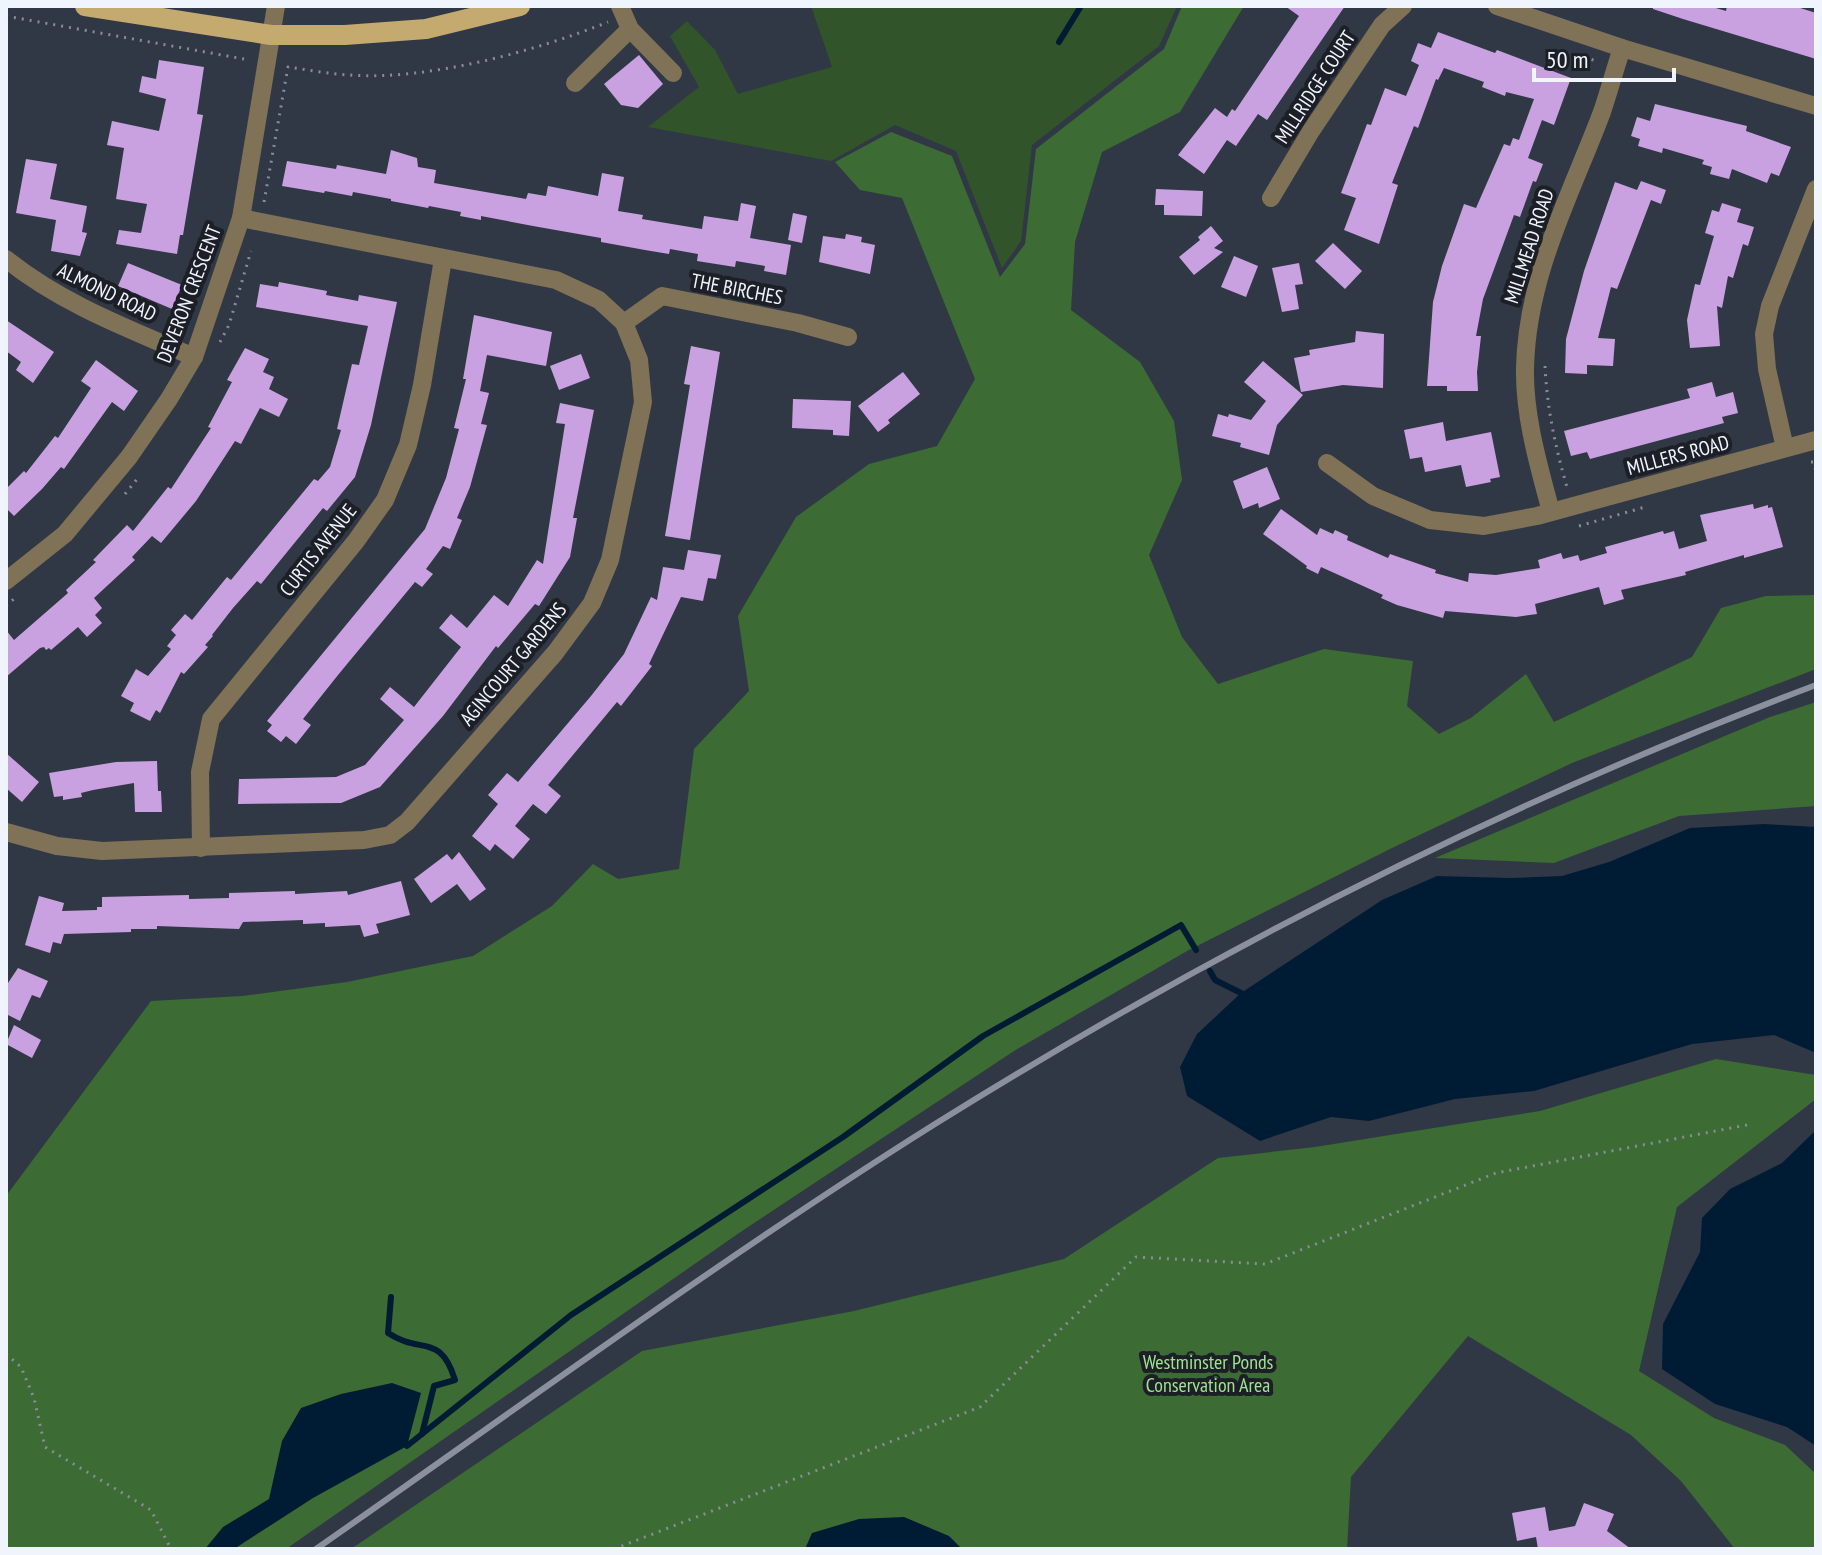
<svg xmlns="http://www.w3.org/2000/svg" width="1822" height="1555" viewBox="0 0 1822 1555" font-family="'PT Sans Narrow',sans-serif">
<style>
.green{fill:#31542a}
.forest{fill:#3c6b34}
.water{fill:#001c34}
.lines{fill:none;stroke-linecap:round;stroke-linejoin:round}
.stream{stroke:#001c34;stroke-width:6}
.building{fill:#c9a1e1}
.path{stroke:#888d99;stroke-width:3;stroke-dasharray:2 6;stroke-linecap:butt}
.minor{stroke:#7f7256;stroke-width:18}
.major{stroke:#c5aa6f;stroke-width:20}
.rail{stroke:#8b919c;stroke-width:6}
.labels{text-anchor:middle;stroke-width:8;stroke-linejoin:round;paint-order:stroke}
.street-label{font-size:20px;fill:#f0f4fd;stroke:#1c1f25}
.park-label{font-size:20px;fill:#9fe392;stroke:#1c1f25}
</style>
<rect width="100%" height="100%" fill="#313845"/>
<polygon class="green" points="811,6 1177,6 1159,46 1032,145 1021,241 1002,268 956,151 895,125 831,161 648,127 699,87 670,36 687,21 715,50 738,94 832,67"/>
<g class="forest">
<polygon points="1182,6 1244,6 1180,112 1102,152 1075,242 1071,310 1140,362 1174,421 1182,480 1149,555 1182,637 1218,684 1324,649 1413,661 1407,706 1439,734 1471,718 1526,674 1554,722 1692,657 1721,608 1766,596 1815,595 1816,669 1572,763 1394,847 1187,951 1014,1051 739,1233 286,1549 6,1549 6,1196 151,1001 242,996 347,982 473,956 552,906 593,864 618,879 679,869 694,749 749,691 738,616 796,517 869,464 937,446 975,379 902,198 860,190 835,162 891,132 952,156 1000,277 1025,244 1036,149 1164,49"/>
<polygon points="1816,702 1816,806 1679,816 1554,863 1435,858 1770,717"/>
<polygon points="1716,1059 1816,1075 1816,1099 1677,1207 1639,1371 1714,1418 1785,1445 1816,1474 1816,1549 1735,1549 1681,1481 1631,1435 1468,1336 1351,1477 1347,1549 351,1549 642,1351 854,1311 1064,1259 1218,1158 1315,1147 1540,1111"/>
</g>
<g class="water">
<polygon points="1764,824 1816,827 1816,1053 1774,1035 1692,1044 1534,1091 1455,1099 1369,1121 1331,1117 1260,1141 1187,1096 1180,1067 1197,1034 1241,993 1382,900 1437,876 1510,878 1562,876 1609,862 1690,828"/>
<polygon points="1816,1130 1816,1446 1787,1427 1715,1404 1662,1369 1663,1324 1700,1252 1702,1218 1730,1189 1782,1163"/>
<polygon points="392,1383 421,1393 407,1446 313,1498 234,1549 205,1549 223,1527 269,1499 282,1441 301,1408 341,1394"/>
<polygon points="904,1517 949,1536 962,1549 805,1549 812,1533 859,1519"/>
</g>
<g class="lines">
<g class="stream">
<polyline points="1059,42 1081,6"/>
<polyline points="1210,971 1215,980 1241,993"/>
<path d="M 391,1297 L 388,1333 C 421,1355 440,1332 455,1380 L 434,1386 L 422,1434"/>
<polyline points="407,1446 571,1315 843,1137 983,1036 1181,925 1196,950"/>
</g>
</g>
<g class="building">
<polygon points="1285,6 1345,6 1267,120 1258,114 1236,146 1227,140 1204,174 1178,155 1215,108 1227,117 1232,109 1235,111 1299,16"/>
<polygon points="1653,6 1709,6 1726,11 1727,6 1794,6 1816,13 1816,59 1683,19 1653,9"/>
<polygon points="1438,32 1495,53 1497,50 1571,78 1554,125 1542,120 1528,158 1543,164 1536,182 1533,181 1520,217 1514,215 1483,299 1476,336 1481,336 1477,372 1478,391 1447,391 1447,386 1427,386 1433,302 1442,266 1464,204 1476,208 1504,144 1510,146 1513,138 1519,140 1534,99 1506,92 1505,96 1482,87 1484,82 1444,68 1438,80 1436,79 1418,128 1414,126 1392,183 1398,185 1379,244 1344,230 1356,198 1341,193 1367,124 1371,125 1385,88 1406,96 1419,65 1411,61 1418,43 1431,48"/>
<polygon points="639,55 663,84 638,108 621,105 604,84"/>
<polygon points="159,60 204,67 197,114 203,115 183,235 180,235 177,254 116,244 119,230 141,233 147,204 116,199 124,148 107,145 112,121 159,131 166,99 139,92 142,76 156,79"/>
<polygon points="1655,104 1747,126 1746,131 1791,147 1779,176 1771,173 1767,183 1732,169 1729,179 1710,174 1712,167 1702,164 1704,160 1663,148 1662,153 1638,146 1640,139 1631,136 1637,117 1650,121"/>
<polygon points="391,150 417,158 418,167 436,170 434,183 526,199 528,193 546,196 548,186 598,196 602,173 624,177 618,211 643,215 642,219 702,229 704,216 738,221 741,203 756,206 750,238 791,245 786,275 764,271 765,266 736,261 735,267 697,261 698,254 670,249 669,254 645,250 601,242 601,238 533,226 481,216 481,220 460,216 461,212 429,206 428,208 391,201 391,199 353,192 352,196 325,191 324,193 282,186 287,161 336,169 337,165 386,174"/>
<polygon points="26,159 57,164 50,199 87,206 82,232 87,233 80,256 51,251 56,220 16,213"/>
<polygon points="1641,181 1666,190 1661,204 1651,200 1617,289 1611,287 1598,338 1615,339 1613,366 1587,365 1587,374 1565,373 1566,339 1584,271 1615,182 1637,190"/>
<polygon points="1156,189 1203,191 1202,216 1164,215 1164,205 1155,205"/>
<polygon points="1722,203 1741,209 1737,222 1754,227 1748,246 1743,244 1733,278 1728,276 1722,308 1717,306 1720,346 1690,348 1687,320 1695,284 1700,285 1714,236 1705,233 1712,210 1719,212"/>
<polygon points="793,213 807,216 802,243 788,240"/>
<polygon points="1211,226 1223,241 1214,248 1223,252 1194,275 1179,257 1200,240 1198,237"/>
<polygon points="846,234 862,237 861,242 875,245 870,274 819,262 823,236 845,239"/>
<polygon points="1333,243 1362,271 1345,289 1315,261"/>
<polygon points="1234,256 1258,266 1246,297 1221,287"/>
<polygon points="128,263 182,285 172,309 118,286"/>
<polygon points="1299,263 1303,284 1295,285 1299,309 1282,312 1272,268"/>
<polygon points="279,282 327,291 326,295 358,301 359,295 397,302 371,425 355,477 327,511 323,508 261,584 257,581 233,608 212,635 213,636 205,645 208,647 184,674 181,672 160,713 156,710 150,721 130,711 134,703 121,696 136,669 148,676 171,649 167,646 176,635 171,630 185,614 192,620 227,577 231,580 314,479 318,481 330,467 341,430 337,429 352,364 359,365 368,326 256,307 260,284 278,287"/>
<polygon points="474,315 552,332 546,366 487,355 480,391 489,393 481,424 487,425 470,487 457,518 462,520 450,549 443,546 426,569 433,574 422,587 415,582 338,675 303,719 311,725 296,744 286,736 281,742 267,731 272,725 267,721 425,529 446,478 459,429 454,428 466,379 463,379"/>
<polygon points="6,320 54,352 33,383 16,370 21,362 6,351"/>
<polygon points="1356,331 1384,334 1383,388 1343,385 1301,392 1294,358 1310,355 1309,350 1355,342"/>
<polygon points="691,346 720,352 690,540 665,536 690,385 684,384"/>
<polygon points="245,348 269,359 263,372 274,377 269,389 288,399 279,417 260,408 241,444 235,441 196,501 161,543 152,536 132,557 135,560 94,598 102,608 95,615 102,623 87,637 78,627 51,650 49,648 46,650 44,647 40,648 6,677 6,630 14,640 68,593 66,590 96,562 93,560 127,525 133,531 168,487 171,489 211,428 208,427 232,382 227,380"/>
<polygon points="581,354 590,378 559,390 550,366"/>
<polygon points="96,360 138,391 124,411 112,402 64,469 61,467 42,489 14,516 6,508 6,489 24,471 26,473 55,436 58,438 91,388 81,381"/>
<polygon points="1263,361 1303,395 1277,425 1269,455 1240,447 1241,443 1212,436 1218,414 1228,417 1229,414 1251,420 1266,401 1244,382"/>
<polygon points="903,372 920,394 888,420 890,423 878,432 858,406"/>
<polygon points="1712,382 1716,397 1733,392 1738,413 1722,417 1724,423 1590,459 1587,452 1571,456 1564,431 1690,398 1687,389"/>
<polygon points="793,399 851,401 849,436 833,435 833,430 792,428"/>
<polygon points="560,403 594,410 573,518 577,518 570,557 539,606 535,604 498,648 496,646 443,716 380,787 341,803 238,804 239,779 336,777 365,765 404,720 380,699 390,687 414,707 461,647 439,628 451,614 467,628 494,595 508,606 537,560 543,564 565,424 556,423"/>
<polygon points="1443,422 1446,441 1491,432 1500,477 1490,479 1491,482 1466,487 1461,465 1425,472 1422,457 1410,459 1404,430"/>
<polygon points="1267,467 1280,499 1259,508 1258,503 1243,509 1233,481"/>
<polygon points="1753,504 1754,509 1768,505 1768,508 1772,507 1783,547 1744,558 1744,555 1685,572 1686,575 1621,590 1624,599 1604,605 1599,587 1535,604 1537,614 1516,617 1445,611 1443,618 1397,605 1381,598 1383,595 1321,567 1318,574 1306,568 1307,566 1263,534 1281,509 1317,535 1320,528 1333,534 1335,530 1348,536 1347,540 1388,558 1390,554 1436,570 1435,573 1468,582 1469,573 1496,575 1540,568 1538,560 1561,553 1563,559 1578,555 1580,561 1607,553 1605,547 1663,531 1664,534 1674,531 1679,549 1707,541 1700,515"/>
<polygon points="688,550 721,555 716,579 708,578 703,601 681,597 649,664 652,666 621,706 617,702 548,785 561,796 546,814 533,804 515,826 530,839 513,859 495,844 490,851 472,836 498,804 488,795 507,773 518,782 591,696 624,654 651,597 657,600 663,567 684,570"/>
<polygon points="6,753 39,782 22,802 6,788"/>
<polygon points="157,761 158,791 161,791 162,812 135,812 134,783 93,790 81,793 82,797 63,800 63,796 54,797 49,773 116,762"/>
<polygon points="459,852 486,889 470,901 457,884 431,903 414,879 447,854 452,860"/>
<polygon points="401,881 410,915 376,924 379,933 364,937 360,925 325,927 325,923 303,924 303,920 243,922 239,929 157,926 157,929 131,929 131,932 64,934 61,944 53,942 50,953 25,945 39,896 64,903 62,911 97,910 97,907 102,907 102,897 189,895 189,899 229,898 229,893 295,891 295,894 347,891 348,895"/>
<polygon points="18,968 48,981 40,998 32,995 20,1021 6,1014 6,986"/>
<polygon points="14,1025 41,1040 32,1058 6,1044"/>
<polygon points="1584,1503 1614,1514 1607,1531 1631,1549 1538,1549 1536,1537 1517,1541 1512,1513 1545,1507 1549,1531 1575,1526"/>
</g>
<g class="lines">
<g class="path">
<polyline points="6,16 244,59"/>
<polyline points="1584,57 1599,62"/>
<path d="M 264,202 L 288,67 C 308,70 329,74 349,75 C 427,81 536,51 608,22"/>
<polyline points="220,342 229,325 251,251"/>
<path d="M 1545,366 C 1547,408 1555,446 1567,487"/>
<polyline points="1811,462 1813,462 1816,471"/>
<polyline points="125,494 138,478"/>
<polyline points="1579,526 1645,507"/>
<polyline points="6,606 15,598"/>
<polyline points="6,1354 21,1367 34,1398 45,1447 151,1510 171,1549"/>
<polyline points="614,1549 980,1407 1136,1257 1265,1264 1496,1173 1747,1125"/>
</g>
<g class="minor">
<polyline points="620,6 630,29 673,73"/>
<polyline points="1497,6 1622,48 1816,106"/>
<polyline points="575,83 630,29"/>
<polyline points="1271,198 1311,131 1382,25 1403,6"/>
<path d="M 6,259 C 62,304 129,329 194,357"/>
<polyline points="624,323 662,296 798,323 848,337"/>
<polyline points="1785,448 1767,369 1764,334 1770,306 1816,189"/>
<polyline points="1327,463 1373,496 1430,520 1484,526 1537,516 1816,440"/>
<path d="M 1551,512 C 1539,466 1524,417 1525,368 C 1527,275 1570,197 1602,112 C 1609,91 1615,69 1622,48"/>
<polyline points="6,581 65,534 129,457 169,399 194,357 241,218 276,6"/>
<polyline points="6,832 57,846 102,851 364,840 390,835 407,822 555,653 592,603 610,560 643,402 639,360 624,323 599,300 556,280 241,218"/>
<polyline points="201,848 200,772 211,719 356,541 385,500 408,445 422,385 443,259"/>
</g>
<polyline class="major" points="85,6 271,35 345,35 426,29 520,6"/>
<path class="rail" d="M 316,1549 C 521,1406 723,1257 935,1124 C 1214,950 1508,801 1816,685"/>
</g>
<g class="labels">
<g class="street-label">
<text transform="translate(1315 87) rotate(-57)" y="7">MILLRIDGE COURT</text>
<text transform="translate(1529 246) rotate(-72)" y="7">MILLMEAD ROAD</text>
<text transform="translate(737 289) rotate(11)" y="7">THE BIRCHES</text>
<text transform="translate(107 292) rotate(26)" y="7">ALMOND ROAD</text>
<text transform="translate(189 294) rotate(-69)" y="7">DEVERON CRESCENT</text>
<text transform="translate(1678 455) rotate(-15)" y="7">MILLERS ROAD</text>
<text transform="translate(318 550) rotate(-52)" y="7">CURTIS AVENUE</text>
<text transform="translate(513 664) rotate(-50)" y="7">AGINCOURT GARDENS</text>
</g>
<g class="park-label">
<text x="1208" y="1369">Westminster Ponds<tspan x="1208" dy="23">Conservation Area</tspan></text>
</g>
</g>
<rect width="1822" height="1555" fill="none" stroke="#f0f4fd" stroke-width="16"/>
<path d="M1534 68v12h140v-12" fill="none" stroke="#f0f4fd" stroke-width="4"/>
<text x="1546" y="68" font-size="24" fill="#f0f4fd" stroke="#1c1f25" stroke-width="6" paint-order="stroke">50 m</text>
</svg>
